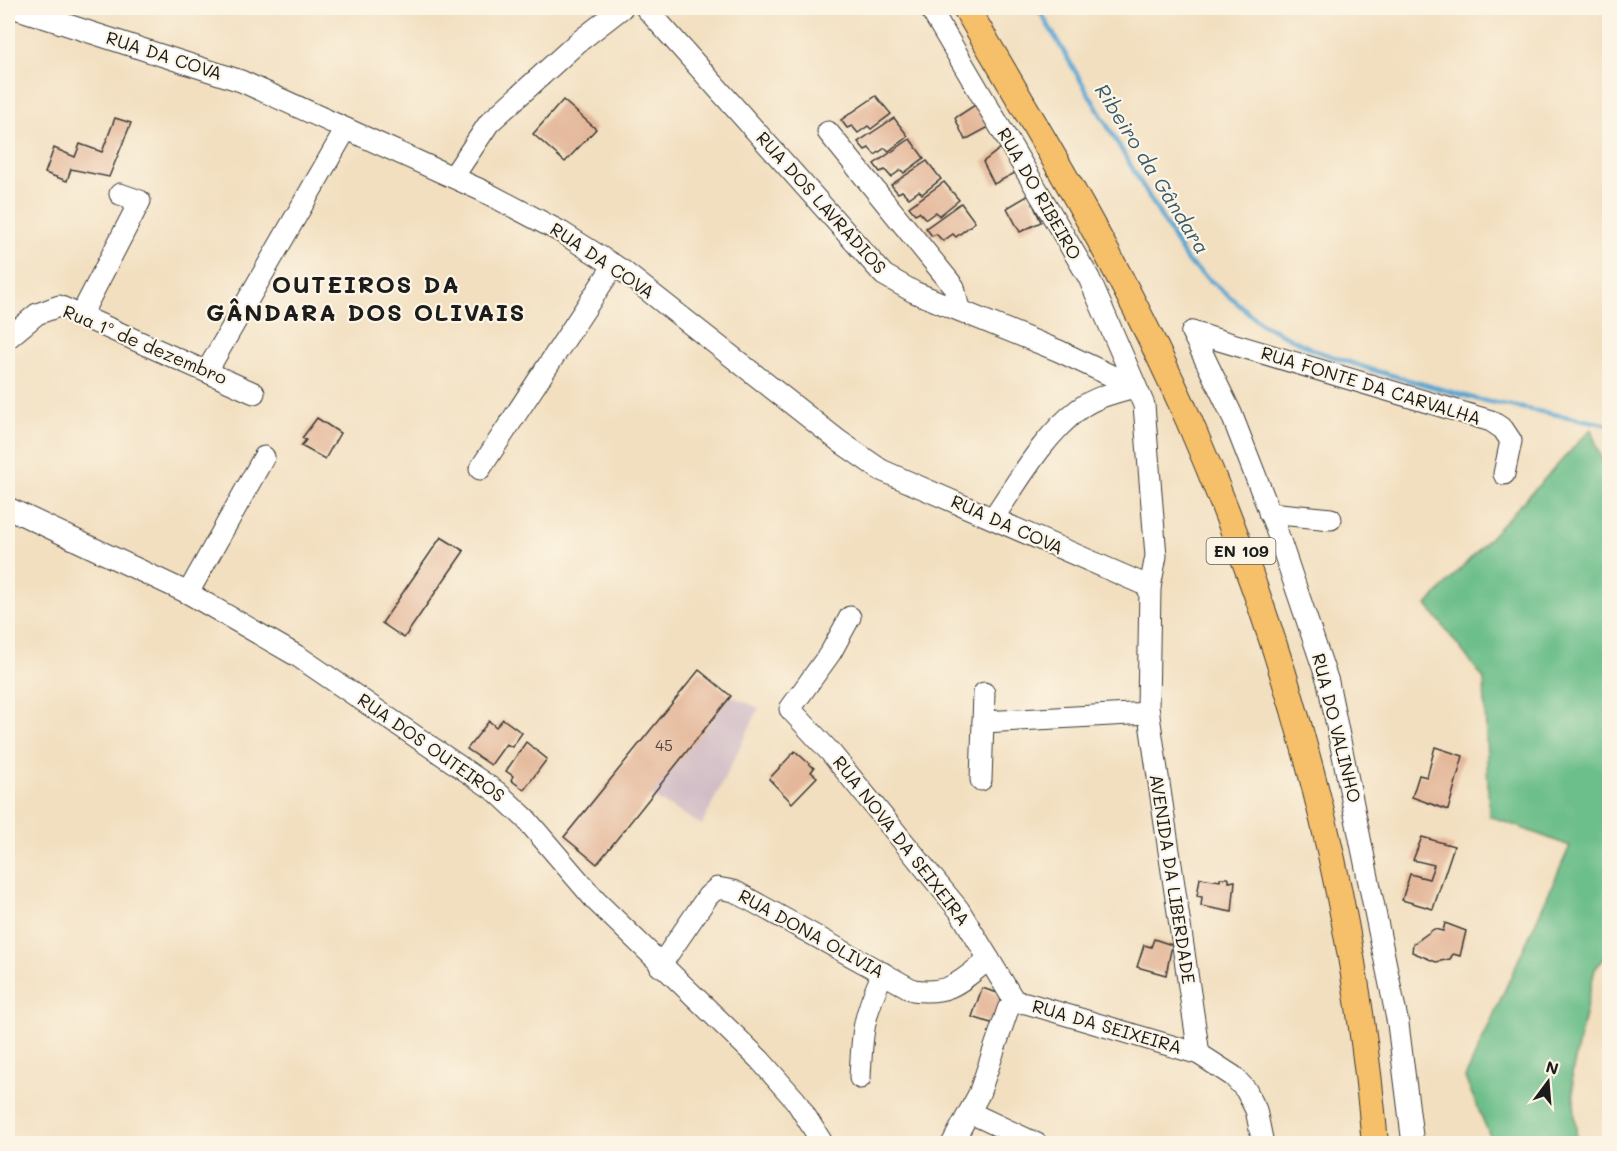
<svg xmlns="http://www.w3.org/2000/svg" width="1617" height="1151" viewBox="0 0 1617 1151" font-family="Mali,sans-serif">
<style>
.industrial{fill:#d2bdc6}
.forest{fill:#6cbe8a;stroke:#446d53;stroke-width:1.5}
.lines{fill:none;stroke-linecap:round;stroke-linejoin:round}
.stream{stroke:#57a5d1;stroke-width:4.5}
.building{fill:#e4b79a}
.minor-casing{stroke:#3c3935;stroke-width:23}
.major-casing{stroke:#3c3935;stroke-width:28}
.minor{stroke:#fff;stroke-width:21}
.major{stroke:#f6c06b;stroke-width:26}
.labels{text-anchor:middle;stroke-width:4.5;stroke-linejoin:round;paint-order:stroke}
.number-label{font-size:15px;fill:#4e433c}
.shield{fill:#fcf5e5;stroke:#5f5d58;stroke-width:1.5}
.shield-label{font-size:16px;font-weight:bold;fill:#1c1c1c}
.street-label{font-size:18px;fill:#1c1c1c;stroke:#fcf5e5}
.water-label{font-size:20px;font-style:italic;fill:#375a6d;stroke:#fcf5e5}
.district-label{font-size:24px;font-weight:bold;letter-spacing:1.5px;fill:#1c1c1c;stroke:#fcf5e5}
</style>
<rect width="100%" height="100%" fill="#fcf5e5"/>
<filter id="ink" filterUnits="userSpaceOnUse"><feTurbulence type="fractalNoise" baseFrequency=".0167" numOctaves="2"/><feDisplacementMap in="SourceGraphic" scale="12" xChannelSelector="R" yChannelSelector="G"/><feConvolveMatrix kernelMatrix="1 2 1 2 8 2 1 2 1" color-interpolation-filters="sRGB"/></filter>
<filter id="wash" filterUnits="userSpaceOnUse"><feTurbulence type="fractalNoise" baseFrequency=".008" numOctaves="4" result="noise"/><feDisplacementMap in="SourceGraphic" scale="24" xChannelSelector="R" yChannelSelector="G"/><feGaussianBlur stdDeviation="1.35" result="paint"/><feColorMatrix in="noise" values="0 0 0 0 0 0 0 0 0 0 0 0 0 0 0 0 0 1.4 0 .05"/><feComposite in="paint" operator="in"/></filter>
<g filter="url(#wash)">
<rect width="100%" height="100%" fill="#f2dfc0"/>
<polygon class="industrial" points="731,696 759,708 702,825 651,796"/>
<polygon class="forest" points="1591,429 1610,484 1609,953 1595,969 1572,1073 1577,1143 1493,1143 1465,1078 1570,846 1489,816 1484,679 1427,605"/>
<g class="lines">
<polyline class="stream" points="1038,8 1187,261 1262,324 1316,351 1373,370 1480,400 1610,425"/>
</g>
<g id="blocks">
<g class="building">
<polygon points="876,96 891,114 871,129 868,126 858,133 852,126 847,128 841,120"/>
<polygon points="563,100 596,129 565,162 533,134"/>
<polygon points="978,103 989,127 965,140 955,118"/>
<polygon points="115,118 131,123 109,177 71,169 67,181 45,173 54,148 75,157 80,144 102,152"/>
<polygon points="894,118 908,136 889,151 885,148 875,155 869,148 865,150 858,142"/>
<polygon points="910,139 924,158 904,173 901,170 891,177 885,170 880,172 874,164"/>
<polygon points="1001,148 1015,173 994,184 983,162"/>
<polygon points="927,161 941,179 922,194 919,191 909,198 902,191 898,193 891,185"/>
<polygon points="944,182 959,200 939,216 936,212 926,219 919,212 915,214 909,207"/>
<polygon points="1029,195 1041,222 1020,232 1007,208"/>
<polygon points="961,203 975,222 956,237 953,234 943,241 936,234 932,236 926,228"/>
<polygon points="317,418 340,433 325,459 301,446 306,440 302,438"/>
<polygon points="441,537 464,551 404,638 382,623"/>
<polygon points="699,670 731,696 597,864 564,837"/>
<polygon points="503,719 522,733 512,747 506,744 491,765 467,749 489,721 496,727"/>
<polygon points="526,742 547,759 524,790 511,780 513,776 506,771"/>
<polygon points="1435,747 1463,756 1448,810 1412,797 1419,775 1427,777"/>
<polygon points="795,751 814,768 811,772 817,777 792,803 769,779"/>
<polygon points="1422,837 1454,846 1433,909 1402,900 1410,874 1429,879 1434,865 1413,860"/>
<polygon points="1200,878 1220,881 1220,878 1229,878 1229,882 1235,881 1232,912 1201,906 1202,897 1197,896"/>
<polygon points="1445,923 1466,931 1460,956 1453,954 1450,959 1436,962 1412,952 1413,944 1434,929 1443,931"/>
<polygon points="1154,939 1172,945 1166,975 1137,967 1144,945 1151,947"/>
<polygon points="982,988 1004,995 994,1024 972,1017"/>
</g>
</g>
</g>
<g filter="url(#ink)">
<use href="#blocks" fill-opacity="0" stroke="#3c3935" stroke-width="1.5"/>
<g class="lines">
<defs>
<g id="minor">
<polyline points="15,8 241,81 483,191 561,232 623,271 839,441 881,470 1150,587"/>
<polyline points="646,8 884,275 914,292 1059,351 1135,387"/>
<polyline points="930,8 1089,278 1144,405 1156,556 1150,587 1148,709 1199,1054"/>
<polyline points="828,132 954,287 959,310"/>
<polyline points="453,177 489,123 577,43 622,8"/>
<polyline points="81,315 140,201 120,194"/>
<polyline points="1192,332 1231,413 1275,526 1328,682 1398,1024 1413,1144"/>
<polyline points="1192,332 1491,421 1503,429 1511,441 1504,474"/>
<polyline points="8,338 37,314 59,306 254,393"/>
<polyline points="207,371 346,129"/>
<polyline points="480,469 614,265"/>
<polyline points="8,508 188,593 299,657 497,792 525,818 596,901 760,1060 796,1101 823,1144"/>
<polyline points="1269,513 1331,519"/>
<path d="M 993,518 C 1018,482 1043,436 1079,409 C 1095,397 1116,392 1135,387"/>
<polyline points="188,593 264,457"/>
<polyline points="850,617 831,652 790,709 831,753 959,910 1015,1002"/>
<polyline points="983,722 1149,713"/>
<polyline points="981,780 984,693"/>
<path d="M 660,966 L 708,896 L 717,888 L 734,891 L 913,990 C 951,995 961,981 989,959"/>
<polyline points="1015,1002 1026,1003 1199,1054 1233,1076 1246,1090 1256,1110 1263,1144"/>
<path d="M 860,1078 C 862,1032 863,1016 883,973"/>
<polyline points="971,1113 1037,1144"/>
<polyline points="952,1144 979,1094 1008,1009 1015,1002"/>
</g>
<path id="major" d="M 966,8 C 1046,143 1127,278 1190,423 C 1289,651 1354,895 1375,1144"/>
</defs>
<use href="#minor" class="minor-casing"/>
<use href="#major" class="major-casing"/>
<use href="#minor" class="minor"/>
<use href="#major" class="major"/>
</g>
</g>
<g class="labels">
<g class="number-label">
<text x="664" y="751">45</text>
</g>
<rect class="shield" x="1206.5" y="538" width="69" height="26" rx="4.5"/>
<g class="shield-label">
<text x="1241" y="557">EN 109</text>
</g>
<g class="street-label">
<text transform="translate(164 56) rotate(18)" y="6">RUA DA COVA</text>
<text transform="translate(1039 194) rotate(60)" y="6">RUA DO RIBEIRO</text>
<text transform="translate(821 203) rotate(48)" y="6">RUA DOS LAVRADIOS</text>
<text transform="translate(602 261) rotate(34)" y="6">RUA DA COVA</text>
<text transform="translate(145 345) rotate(23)" y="6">Rua 1º de dezembro</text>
<text transform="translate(1371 386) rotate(17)" y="6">RUA FONTE DA CARVALHA</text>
<text transform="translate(1007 525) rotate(24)" y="6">RUA DA COVA</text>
<text transform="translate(1336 728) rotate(76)" y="6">RUA DO VALINHO</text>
<text transform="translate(431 748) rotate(35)" y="6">RUA DOS OUTEIROS</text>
<text transform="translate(901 841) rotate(52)" y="6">RUA NOVA DA SEIXEIRA</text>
<text transform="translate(1172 879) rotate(81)" y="6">AVENIDA DA LIBERDADE</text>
<text transform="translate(811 934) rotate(29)" y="6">RUA DONA OLIVIA</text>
<text transform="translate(1107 1027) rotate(16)" y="6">RUA DA SEIXEIRA</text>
</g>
<g class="water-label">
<text transform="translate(1152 169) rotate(58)" y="7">Ribeiro da Gândara</text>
</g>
<g class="district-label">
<text x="366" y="293">OUTEIROS DA<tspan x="366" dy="28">GÂNDARA DOS OLIVAIS</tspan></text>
</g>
</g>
<rect width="1617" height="1151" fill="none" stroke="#fcf5e5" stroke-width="30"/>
<g transform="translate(1548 1082) rotate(16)" stroke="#fcf5e5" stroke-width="4.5" paint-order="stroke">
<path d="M0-4.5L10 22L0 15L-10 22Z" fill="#1c1c1c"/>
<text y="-9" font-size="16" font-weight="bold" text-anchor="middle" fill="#1c1c1c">N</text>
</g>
</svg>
